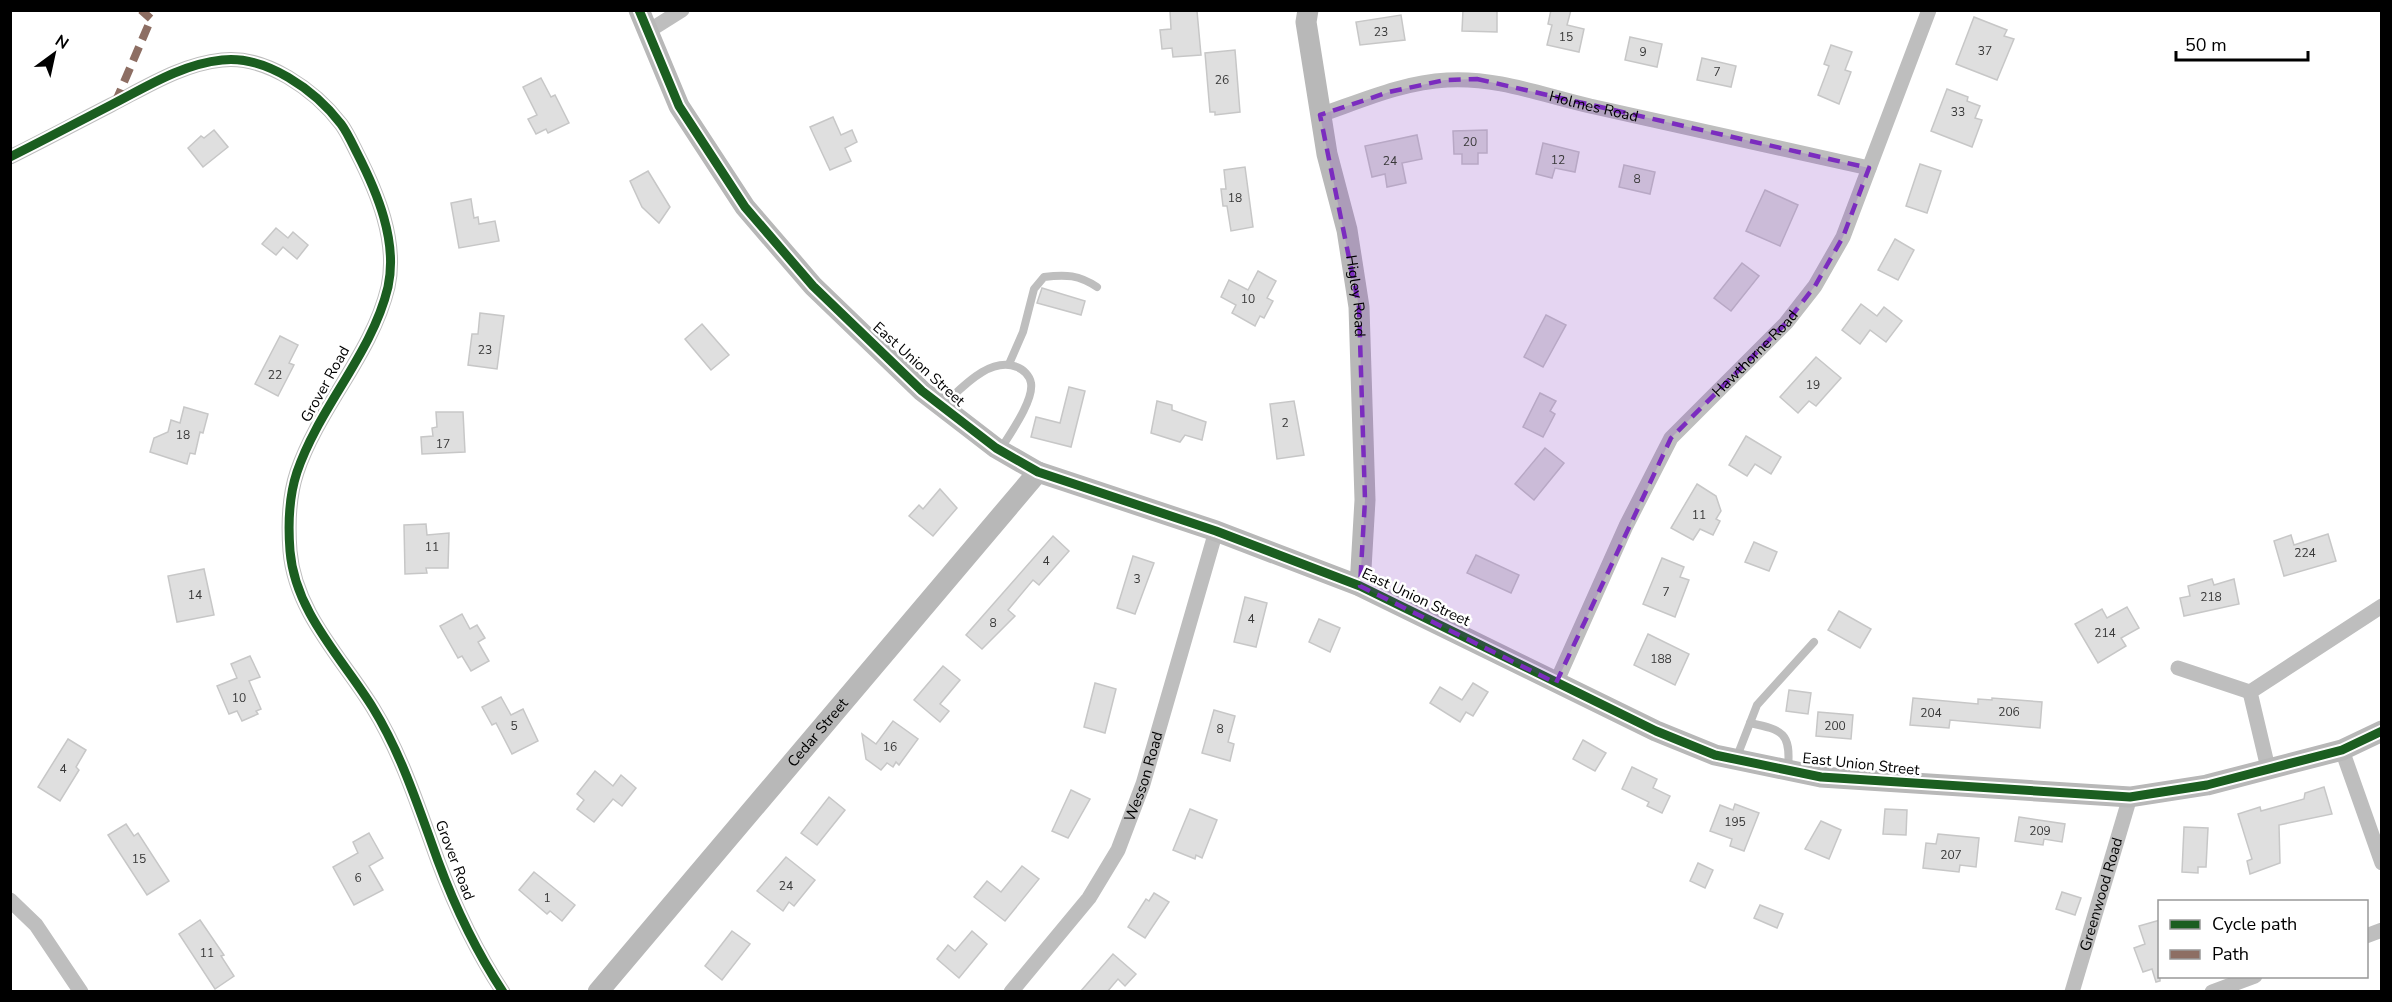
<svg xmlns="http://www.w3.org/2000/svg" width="2392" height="1002" viewBox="0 0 2392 1002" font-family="'Nunito Sans',sans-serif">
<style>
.building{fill:#dfdfdf;stroke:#c7c7c7;stroke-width:1.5}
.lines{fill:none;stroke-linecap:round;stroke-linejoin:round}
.lane{stroke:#bebebe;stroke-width:8}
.street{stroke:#bebebe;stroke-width:15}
.secondary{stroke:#b8b8b8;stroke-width:21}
.quiet{stroke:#8d6e63;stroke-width:8;stroke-dasharray:15 8;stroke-linecap:butt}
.cycleway-casing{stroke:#fff;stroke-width:13}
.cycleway{stroke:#1b5e20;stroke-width:9}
.marked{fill:#7b2cbf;fill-opacity:0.2;stroke:#7b2cbf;stroke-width:4.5;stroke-dasharray:12 8;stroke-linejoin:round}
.labels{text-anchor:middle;stroke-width:5;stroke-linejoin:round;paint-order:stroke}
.number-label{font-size:12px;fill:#383838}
.street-label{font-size:15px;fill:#000;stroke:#fff}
</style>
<rect width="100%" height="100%" fill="#fff"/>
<g class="building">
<polygon points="1463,10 1497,10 1497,32 1462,31"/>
<polygon points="1551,10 1571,10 1567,25 1584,29 1579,52 1547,45 1552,25 1548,24"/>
<polygon points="1170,11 1197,11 1201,55 1173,57 1172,48 1162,49 1160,30 1171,29"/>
<polygon points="1401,15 1405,40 1360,45 1356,22"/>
<polygon points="1974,17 2007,30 2004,36 2014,39 1997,80 1956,64"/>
<polygon points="1630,37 1662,44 1657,67 1625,60"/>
<polygon points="1831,45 1852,52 1845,70 1851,72 1839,104 1818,95 1829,66 1824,64"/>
<polygon points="1235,50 1240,112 1215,115 1215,112 1210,112 1205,53"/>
<polygon points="1702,58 1736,66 1731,87 1697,80"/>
<polygon points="541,78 551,97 555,95 569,123 548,133 546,129 536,134 528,119 537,115 523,87"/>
<polygon points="1947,89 1968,97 1967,101 1980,106 1975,118 1982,120 1972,147 1931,131"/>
<polygon points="833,117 841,135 852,130 857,142 845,148 851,161 830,170 810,127"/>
<polygon points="214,130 228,147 203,167 188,148 201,136 204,138"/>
<polygon points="1487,130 1487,153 1478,153 1478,164 1462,164 1462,154 1454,154 1453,131"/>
<polygon points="1417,135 1422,159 1402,163 1406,183 1387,187 1385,174 1372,177 1365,146"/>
<polygon points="1543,143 1579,152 1575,172 1555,168 1552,178 1536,174"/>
<polygon points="1920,164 1941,171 1927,213 1906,206"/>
<polygon points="1624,165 1655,172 1650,194 1619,187"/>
<polygon points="1245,167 1253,227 1231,231 1227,206 1223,206 1221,189 1226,189 1224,170"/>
<polygon points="648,171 670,207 659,223 642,207 630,181"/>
<polygon points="1765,190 1798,205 1780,246 1746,231"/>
<polygon points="471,199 474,218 478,217 479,224 495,221 499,241 459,248 451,203"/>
<polygon points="276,228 288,238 293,232 308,245 297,259 283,247 276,255 262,244"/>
<polygon points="1895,239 1914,250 1898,280 1878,270"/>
<polygon points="1742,263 1759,276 1731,311 1714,298"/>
<polygon points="1258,271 1276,281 1267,298 1273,301 1264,318 1260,316 1255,326 1232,313 1236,305 1221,297 1229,280 1248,290"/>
<polygon points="1042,288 1085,301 1081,315 1037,303"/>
<polygon points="1861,304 1877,316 1884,307 1902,321 1886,342 1870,330 1860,344 1842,330"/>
<polygon points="480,313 504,316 497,369 468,365 472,334 478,334"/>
<polygon points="1546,315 1566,325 1543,367 1524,357"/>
<polygon points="702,324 729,355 711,370 685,339"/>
<polygon points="280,336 298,345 289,363 294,365 278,396 255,384"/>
<polygon points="1816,357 1841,378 1816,406 1809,401 1798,413 1780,397"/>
<polygon points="1069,387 1085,391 1071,447 1031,437 1036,417 1060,423"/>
<polygon points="1540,393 1556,401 1550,411 1555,414 1543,437 1523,427"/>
<polygon points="1157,401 1172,405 1172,410 1206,422 1202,440 1185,435 1180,442 1151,433"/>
<polygon points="1294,401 1304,455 1277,459 1270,404"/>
<polygon points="184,407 208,414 203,433 200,432 195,454 190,453 187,464 150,452 154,438 168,432 171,420 180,423"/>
<polygon points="436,412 463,412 465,452 422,454 421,437 433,436 432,428 437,427"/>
<polygon points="1746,436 1781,457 1771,474 1755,464 1747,476 1729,465"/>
<polygon points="1545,448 1564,463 1534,500 1515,484"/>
<polygon points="1697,484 1716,496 1721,511 1716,519 1720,521 1713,535 1700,529 1693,540 1671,528"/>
<polygon points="940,489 957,508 933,536 909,516 919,505 923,509"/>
<polygon points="426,524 427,535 449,533 448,568 426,568 427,573 405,574 404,525"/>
<polygon points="2328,534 2336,561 2284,576 2274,541 2291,535 2294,545"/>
<polygon points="1053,536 1069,551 1039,585 1033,580 1008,610 1015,616 982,649 966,635"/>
<polygon points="1754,542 1777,552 1769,571 1745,562"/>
<polygon points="1476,555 1519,575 1511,593 1467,573"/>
<polygon points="1133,556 1154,563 1135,614 1117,608"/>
<polygon points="1662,558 1684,567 1680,577 1689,580 1675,617 1643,604"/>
<polygon points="204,569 214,615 177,622 168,576"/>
<polygon points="2212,579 2214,585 2234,579 2239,604 2184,616 2180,598 2190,596 2188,586"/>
<polygon points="1245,597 1267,603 1256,647 1234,642"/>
<polygon points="2127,607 2139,628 2121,638 2126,646 2098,663 2075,624 2102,609 2107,618"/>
<polygon points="1839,611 1871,629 1860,648 1828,630"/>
<polygon points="462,614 470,629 477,625 485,638 478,642 489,661 471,671 462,656 458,658 440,626"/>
<polygon points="1319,619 1340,628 1330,652 1309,642"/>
<polygon points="1648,634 1689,654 1675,685 1634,665"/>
<polygon points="250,656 260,677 249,681 261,709 256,711 258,714 242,721 237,711 229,714 217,686 237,678 231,664"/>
<polygon points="943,666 960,680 940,704 949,711 940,722 914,700"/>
<polygon points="1095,683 1116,689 1105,733 1084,727"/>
<polygon points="1473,683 1488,692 1473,716 1466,712 1460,722 1430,703 1440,687 1462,700"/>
<polygon points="1789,690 1811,693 1808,714 1786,711"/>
<polygon points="501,697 511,715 523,709 538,741 512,754 496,723 492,725 482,707"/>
<polygon points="1913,698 1978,704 1978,699 1992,700 1992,698 2042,702 2040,728 1950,720 1949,728 1910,725"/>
<polygon points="1214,710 1235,716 1228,742 1234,744 1230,761 1202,753"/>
<polygon points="1818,712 1853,715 1851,739 1816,736"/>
<polygon points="893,721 918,739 899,765 896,762 893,767 887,763 881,770 866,759 862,734 876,744"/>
<polygon points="68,739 86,750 76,767 79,770 60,801 38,787"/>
<polygon points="1583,740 1606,753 1595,771 1573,759"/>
<polygon points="1632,767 1657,779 1653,788 1670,796 1662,813 1647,806 1649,802 1622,789"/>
<polygon points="595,771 613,786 621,775 636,788 622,806 613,799 594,822 577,809 584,800 577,794"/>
<polygon points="2324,787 2332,814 2279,825 2280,863 2250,874 2247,861 2252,859 2238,814 2260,807 2261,811 2304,799 2305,793"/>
<polygon points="1071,790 1090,799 1068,838 1052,831"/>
<polygon points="829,797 845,810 817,845 801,833"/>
<polygon points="1735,804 1759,813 1744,851 1730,846 1732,839 1710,831 1720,805 1733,810"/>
<polygon points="1190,809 1217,820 1202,858 1196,855 1195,859 1173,850"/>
<polygon points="1885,809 1907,810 1906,835 1883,834"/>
<polygon points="2019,817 2065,824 2062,842 2044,839 2043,845 2015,841"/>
<polygon points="1821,821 1841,830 1829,859 1805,849"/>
<polygon points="126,824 134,836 138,833 169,881 147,895 108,835"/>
<polygon points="2184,827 2208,828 2206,867 2198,867 2198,873 2182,872"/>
<polygon points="369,833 383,858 369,866 383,890 354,905 333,867 358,853 353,842"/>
<polygon points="1938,834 1979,838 1976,867 1960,865 1959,872 1923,868 1926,843 1936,844"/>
<polygon points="786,857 815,880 794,906 789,902 783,911 757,891"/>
<polygon points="1698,863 1713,870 1705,888 1690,881"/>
<polygon points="1022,866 1039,879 1005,921 974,897 987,881 1001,892"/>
<polygon points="534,872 575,905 562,921 550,911 547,914 519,890"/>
<polygon points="2062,892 2081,898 2075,915 2056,909"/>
<polygon points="1154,893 1169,902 1145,938 1128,927 1146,899 1149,901"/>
<polygon points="1760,905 1783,914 1777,928 1754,918"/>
<polygon points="200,920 224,955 221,956 234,976 215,989 179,934"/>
<polygon points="2160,920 2160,981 2156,982 2152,969 2143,972 2134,948 2145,944 2139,926"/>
<polygon points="732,931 750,944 722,980 705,966"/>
<polygon points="972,931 987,944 959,978 937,959 948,945 955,951"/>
<polygon points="1113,954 1136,974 1125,986 1118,979 1107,992 1080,992"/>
</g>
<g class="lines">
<g class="lane">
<path d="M 1009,364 L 1023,332 L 1034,289 L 1044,277 C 1066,274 1079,275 1097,287"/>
<path d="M 943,405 C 961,389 989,356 1017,367 C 1023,369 1030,376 1031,383 C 1034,401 1009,435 1000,450"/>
<path d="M 1750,723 C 1783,730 1791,733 1788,768"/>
<polyline points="1736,759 1757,705 1814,642"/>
</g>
<g class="street">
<polyline points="647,32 682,10"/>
<path id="s1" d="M 1320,115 C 1361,101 1404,82 1447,80 C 1497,77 1542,95 1590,106 C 1683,127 1776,148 1869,168"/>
<path d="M 10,157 C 44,140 78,122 111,105 C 146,87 182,64 222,60 C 266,55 315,90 341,124 C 347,132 352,143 357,153 C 377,192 398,241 388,287 C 372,354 319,407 297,472 C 289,496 288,525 290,551 C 295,612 342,658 373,708 C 402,755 419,809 438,861 C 455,907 476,951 503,992"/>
<polyline points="2178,668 2250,692"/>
<path id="s2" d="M 1556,683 L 1626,526 L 1671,438 L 1786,323 L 1815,286 L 1843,237 L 1929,10"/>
<polyline points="2342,750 2382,863"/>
<polyline points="2268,768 2250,692 2382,606"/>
<polyline points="10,900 36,925 81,992"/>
<polyline points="2366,936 2382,930"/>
<path id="s3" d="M 1011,992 L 1089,898 L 1118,850 L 1143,784 L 1216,531"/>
<path id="s4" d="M 2072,992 L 2130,797"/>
<polyline points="2212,992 2255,976"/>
</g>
<g class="secondary">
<polyline points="639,10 679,106 745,207 813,286 922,391 996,448 1038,472 1216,531 1360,586 1656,731 1715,755 1821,777 2130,797 2207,785 2342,750 2382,731"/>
<path id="s5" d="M 1308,10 L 1306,22 L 1327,154 L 1347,230 L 1359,307 L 1365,500 L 1360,586"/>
<path id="s6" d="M 598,992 L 1038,472"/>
</g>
<polyline class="quiet" points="115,103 151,19 141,10"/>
<defs>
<g id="cycleway">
<polyline points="639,10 679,106 745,207 813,286 922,391 996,448 1038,472 1216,531 1360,586 1656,731 1715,755 1821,777 2130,797 2207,785 2342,750 2382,731"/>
<path d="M 10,157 C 44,140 78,122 111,105 C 146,87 182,64 222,60 C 266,55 315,90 341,124 C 347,132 352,143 357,153 C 377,192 398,241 388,287 C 372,354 319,407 297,472 C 289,496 288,525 290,551 C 295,612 342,658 373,708 C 402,755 419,809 438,861 C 455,907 476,951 503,992"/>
</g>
</defs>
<use href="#cycleway" class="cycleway-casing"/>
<use href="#cycleway" class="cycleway"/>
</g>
<path class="marked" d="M 1477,79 L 1869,168 L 1843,237 L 1815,286 L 1786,323 L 1671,438 L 1556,683 L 1360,586 L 1365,500 L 1359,307 L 1320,115 L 1389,92 L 1445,80 Z"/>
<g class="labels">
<g class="number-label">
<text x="1381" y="36">23</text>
<text x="1566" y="41">15</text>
<text x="1985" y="55">37</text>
<text x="1643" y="56">9</text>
<text x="1717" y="76">7</text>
<text x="1222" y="84">26</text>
<text x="1958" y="116">33</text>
<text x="1470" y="146">20</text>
<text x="1558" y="164">12</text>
<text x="1390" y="165">24</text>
<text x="1637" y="183">8</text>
<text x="1235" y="202">18</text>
<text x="1248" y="303">10</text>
<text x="485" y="354">23</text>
<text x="275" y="379">22</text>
<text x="1813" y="389">19</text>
<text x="1285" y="427">2</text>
<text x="183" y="439">18</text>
<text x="443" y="448">17</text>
<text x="1699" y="519">11</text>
<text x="432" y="551">11</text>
<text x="2305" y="557">224</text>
<text x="1046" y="565">4</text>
<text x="1137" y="583">3</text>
<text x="1666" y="596">7</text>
<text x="195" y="599">14</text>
<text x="2211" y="601">218</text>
<text x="1251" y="623">4</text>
<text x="993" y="627">8</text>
<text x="2105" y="637">214</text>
<text x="1661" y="663">188</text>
<text x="239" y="702">10</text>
<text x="2009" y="716">206</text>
<text x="1931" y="717">204</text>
<text x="514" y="730">5</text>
<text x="1835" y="730">200</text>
<text x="1220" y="733">8</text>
<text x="890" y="751">16</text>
<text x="63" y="773">4</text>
<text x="1735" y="826">195</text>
<text x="2040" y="835">209</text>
<text x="1951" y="859">207</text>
<text x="139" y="863">15</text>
<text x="358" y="882">6</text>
<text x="786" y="890">24</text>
<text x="547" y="902">1</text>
<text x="207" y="957">11</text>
</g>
<g class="street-label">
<text dy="5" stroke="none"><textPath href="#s1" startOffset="282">Holmes Road</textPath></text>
<text dy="5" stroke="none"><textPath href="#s5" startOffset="291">Higley Road</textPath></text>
<text dy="5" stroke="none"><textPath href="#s2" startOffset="390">Hawthorne Road</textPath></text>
<text transform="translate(919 364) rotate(42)" y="5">East Union Street</text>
<text transform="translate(325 384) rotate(-61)" y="5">Grover Road</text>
<text transform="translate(1416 597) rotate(25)" y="5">East Union Street</text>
<text dy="5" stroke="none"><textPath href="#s6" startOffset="340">Cedar Street</textPath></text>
<text transform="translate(1861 764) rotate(6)" y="5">East Union Street</text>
<text dy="5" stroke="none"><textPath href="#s3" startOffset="256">Wesson Road</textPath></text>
<text transform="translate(455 860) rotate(69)" y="5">Grover Road</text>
<text dy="5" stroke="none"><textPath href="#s4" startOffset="102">Greenwood Road</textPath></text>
</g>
</g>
<rect width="2392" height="1002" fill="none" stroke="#000000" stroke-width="24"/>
<rect x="2158" y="900" width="210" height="78" fill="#ffffff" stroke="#999999" stroke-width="1.5"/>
<rect x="2170" y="920" width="30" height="9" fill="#1b5e20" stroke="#999999" stroke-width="1.5"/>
<text x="2212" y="930" font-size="18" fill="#000000">Cycle path</text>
<rect x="2170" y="950" width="30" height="9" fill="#8d6e63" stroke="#999999" stroke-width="1.5"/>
<text x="2212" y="960" font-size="18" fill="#000000">Path</text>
<g transform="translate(54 54) rotate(33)" stroke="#ffffff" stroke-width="4.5" paint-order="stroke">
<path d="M0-4.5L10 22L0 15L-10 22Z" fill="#000000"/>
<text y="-9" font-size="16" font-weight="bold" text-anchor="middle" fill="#000000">N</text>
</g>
<path d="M2176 51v9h132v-9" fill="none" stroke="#000000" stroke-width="3"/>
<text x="2185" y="51" font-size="18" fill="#000000" stroke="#ffffff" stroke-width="4.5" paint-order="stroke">50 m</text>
</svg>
